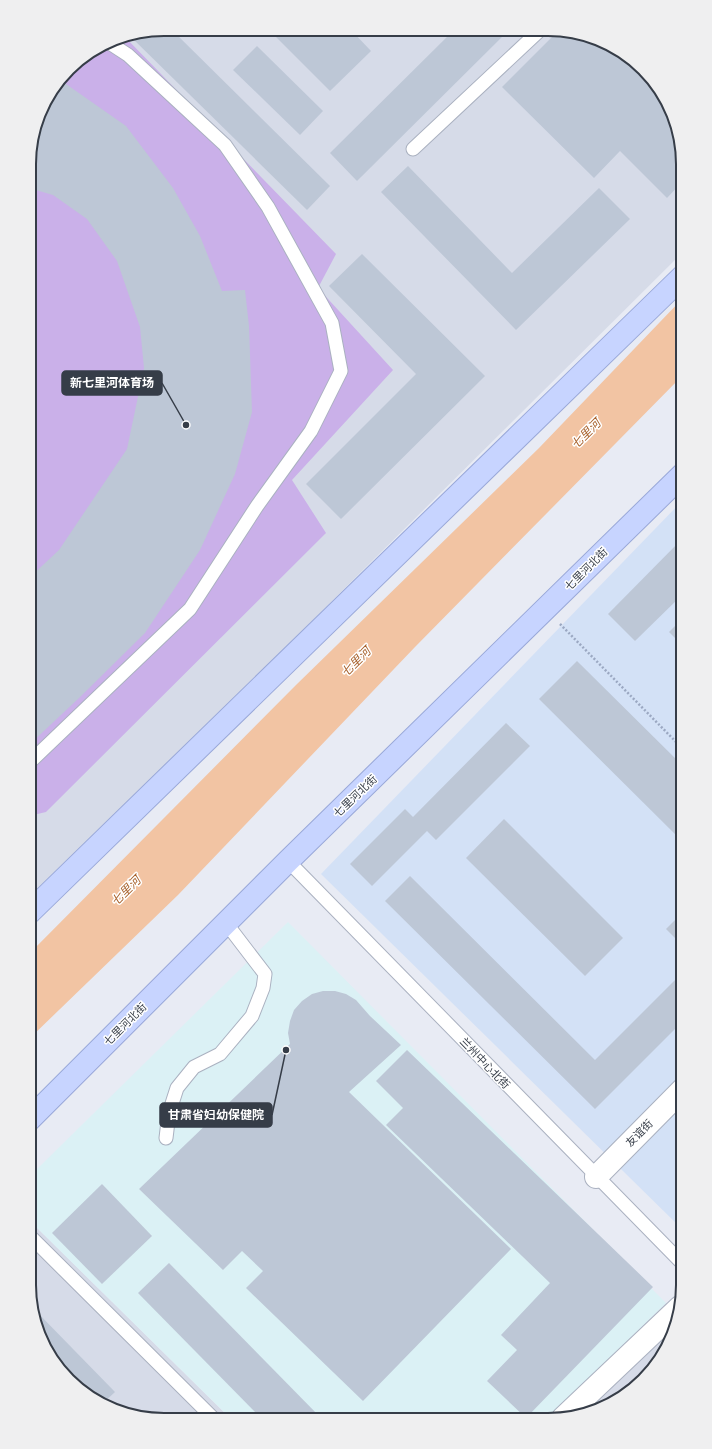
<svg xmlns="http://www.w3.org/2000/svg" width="712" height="1449" viewBox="0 0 712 1449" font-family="'DM Sans','Noto Sans SC',sans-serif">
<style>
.residential{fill:#d6dbe8}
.commercial{fill:#d3e1f6}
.medical{fill:#dbf1f5}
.green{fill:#cab0e9}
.water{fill:#f2c4a3}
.building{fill:#bdc7d6}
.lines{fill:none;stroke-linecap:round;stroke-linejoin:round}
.lane-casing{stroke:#aab1c0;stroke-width:15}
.street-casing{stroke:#aab1c0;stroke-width:24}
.secondary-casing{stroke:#99a8d8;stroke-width:24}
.path{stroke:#9ba8c2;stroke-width:2.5;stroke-dasharray:2 2;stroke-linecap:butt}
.lane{stroke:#fff;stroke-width:13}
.street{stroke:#fff;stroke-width:22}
.secondary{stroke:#c7d4ff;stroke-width:22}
.labels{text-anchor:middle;stroke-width:3;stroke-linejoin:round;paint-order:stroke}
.street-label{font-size:11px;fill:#363d48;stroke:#fff}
.water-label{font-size:12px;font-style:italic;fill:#a65f29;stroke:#fff}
.rim{fill:none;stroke:#363d48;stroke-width:2}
.leader{fill:none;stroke:#363d48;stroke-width:1.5}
.callout-dot{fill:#363d48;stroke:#fff;stroke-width:1.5}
.callout{fill:#363d48;stroke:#363d48;stroke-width:1.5}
.callout-label{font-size:12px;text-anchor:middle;font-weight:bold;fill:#fff}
</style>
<rect width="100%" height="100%" fill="#e8ebf4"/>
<g class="residential">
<polygon points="164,29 574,32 637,62 676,121 683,164 683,252 29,902 29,155 75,63 113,39"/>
<polygon points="29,1220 231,1419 146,1419 104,1406 75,1387 36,1328 29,1285"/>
<polygon points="666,1303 678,1315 673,1336 655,1367 623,1397 591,1413 546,1420"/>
</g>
<polygon class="commercial" points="683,500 683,1230 321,874"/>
<polygon class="medical" points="288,922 666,1303 546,1420 231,1419 29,1220 29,1177"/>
<polygon class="green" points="125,37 336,254 318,288 393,370 292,480 326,533 46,812 29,816 29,155 43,104 75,63 113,39"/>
<polygon class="water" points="683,298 683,375 415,647 178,895 29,1039 29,954 296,685 539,448"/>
<g class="building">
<polygon points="164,29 171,29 330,186 307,210 130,36"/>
<polygon points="269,30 351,30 371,51 330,91"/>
<polygon points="453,31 508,31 357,181 330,153"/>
<polygon points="510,31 521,31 516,37"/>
<polygon points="558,31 574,32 637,62 676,121 683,164 683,181 667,198 620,151 594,178 502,87"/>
<polygon points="257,46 323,111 300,135 233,70"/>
<polygon points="60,82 66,84 126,126 173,188 200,236 222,291 245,290 249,326 252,412 235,474 200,550 145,633 78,699 29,745 29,578 59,550 127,449 144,368 140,327 117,261 87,219 53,195 29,188 29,155 43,104"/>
<polygon points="408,166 512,273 599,188 630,219 516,330 381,192"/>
<polygon points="362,254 485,376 341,519 306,484 416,374 329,286"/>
<polygon points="683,538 683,594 635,641 608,614"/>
<polygon points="683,618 683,646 669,632"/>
<polygon points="577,661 683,766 683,842 539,699"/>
<polygon points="506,723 530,746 436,840 427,831 372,886 350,864 405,809 413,817"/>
<polygon points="504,819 623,938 585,976 466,858"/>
<polygon points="410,876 595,1060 683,972 683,1021 595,1109 385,901"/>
<polygon points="683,912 683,946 666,929"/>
<polygon points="323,991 335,991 346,994 356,1000 370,1016 401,1045 349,1092 511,1249 363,1401 246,1288 263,1271 242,1251 223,1270 139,1189 290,1044 288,1033 290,1021 294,1010 302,1001 312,994"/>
<polygon points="407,1050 653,1287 526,1418 487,1381 517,1350 501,1335 550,1283 386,1125 403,1108 376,1081"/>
<polygon points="102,1184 152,1236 102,1284 52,1233"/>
<polygon points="169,1263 322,1419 262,1419 138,1293"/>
<polygon points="33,1308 115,1392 102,1404 75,1387 36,1328"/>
<polygon points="128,1407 136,1416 123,1412"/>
</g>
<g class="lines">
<defs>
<g id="lane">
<polyline points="413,149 539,31"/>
<polyline points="29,763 190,609 257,506 311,431 341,371 332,323 268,207 225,145 128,55 108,42"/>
<polyline points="288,861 683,1264"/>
<polyline points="166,1138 169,1113 177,1088 194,1067 220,1054 252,1016 263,988 265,974 226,923"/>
<polyline points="29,1235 214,1419"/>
</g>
<g id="street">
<polyline points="596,1177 683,1089"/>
<polyline points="563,1418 680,1307"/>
</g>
<g id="secondary">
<polyline points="29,913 683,276"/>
<polyline points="29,1120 288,861 683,474"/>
</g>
</defs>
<use href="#lane" class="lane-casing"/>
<use href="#street" class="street-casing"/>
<use href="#secondary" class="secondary-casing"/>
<polyline class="path" points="560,624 683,749"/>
<use href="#lane" class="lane"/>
<use href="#street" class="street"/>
<use href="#secondary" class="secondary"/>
</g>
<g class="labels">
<g class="street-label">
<text transform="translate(586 569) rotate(-45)" y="4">七里河北街</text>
<text transform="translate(355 796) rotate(-44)" y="4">七里河北街</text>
<text transform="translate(125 1024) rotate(-45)" y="4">七里河北街</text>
<text transform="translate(485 1063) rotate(46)" y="4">兰州中心北街</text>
<text transform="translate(639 1133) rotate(-45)" y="4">友谊街</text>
</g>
<g class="water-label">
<text transform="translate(586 434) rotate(-45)" y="4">七里河</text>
<text transform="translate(356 662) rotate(-45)" y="4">七里河</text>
<text transform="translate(126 891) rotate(-45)" y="4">七里河</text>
</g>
</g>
<path d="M0 0H712V1449H0ZM164 36H548A128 128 0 0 1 676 164V1285A128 128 0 0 1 548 1413H164A128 128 0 0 1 36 1285V164A128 128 0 0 1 164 36Z" fill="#efeff0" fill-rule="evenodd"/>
<path class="rim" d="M164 36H548A128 128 0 0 1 676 164V1285A128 128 0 0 1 548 1413H164A128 128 0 0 1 36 1285V164A128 128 0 0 1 164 36Z"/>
<path class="leader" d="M186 425L162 383M286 1050L272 1115"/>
<g class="callout-dot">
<circle cx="186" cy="425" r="4"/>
<circle cx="286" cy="1050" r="4"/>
</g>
<g class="callout">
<rect x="62" y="371" width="100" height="24" rx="4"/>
<rect x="160" y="1103" width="112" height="24" rx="4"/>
</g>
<g class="callout-label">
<text x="112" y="387">新七里河体育场</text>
<text x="216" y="1119">甘肃省妇幼保健院</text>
</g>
</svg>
